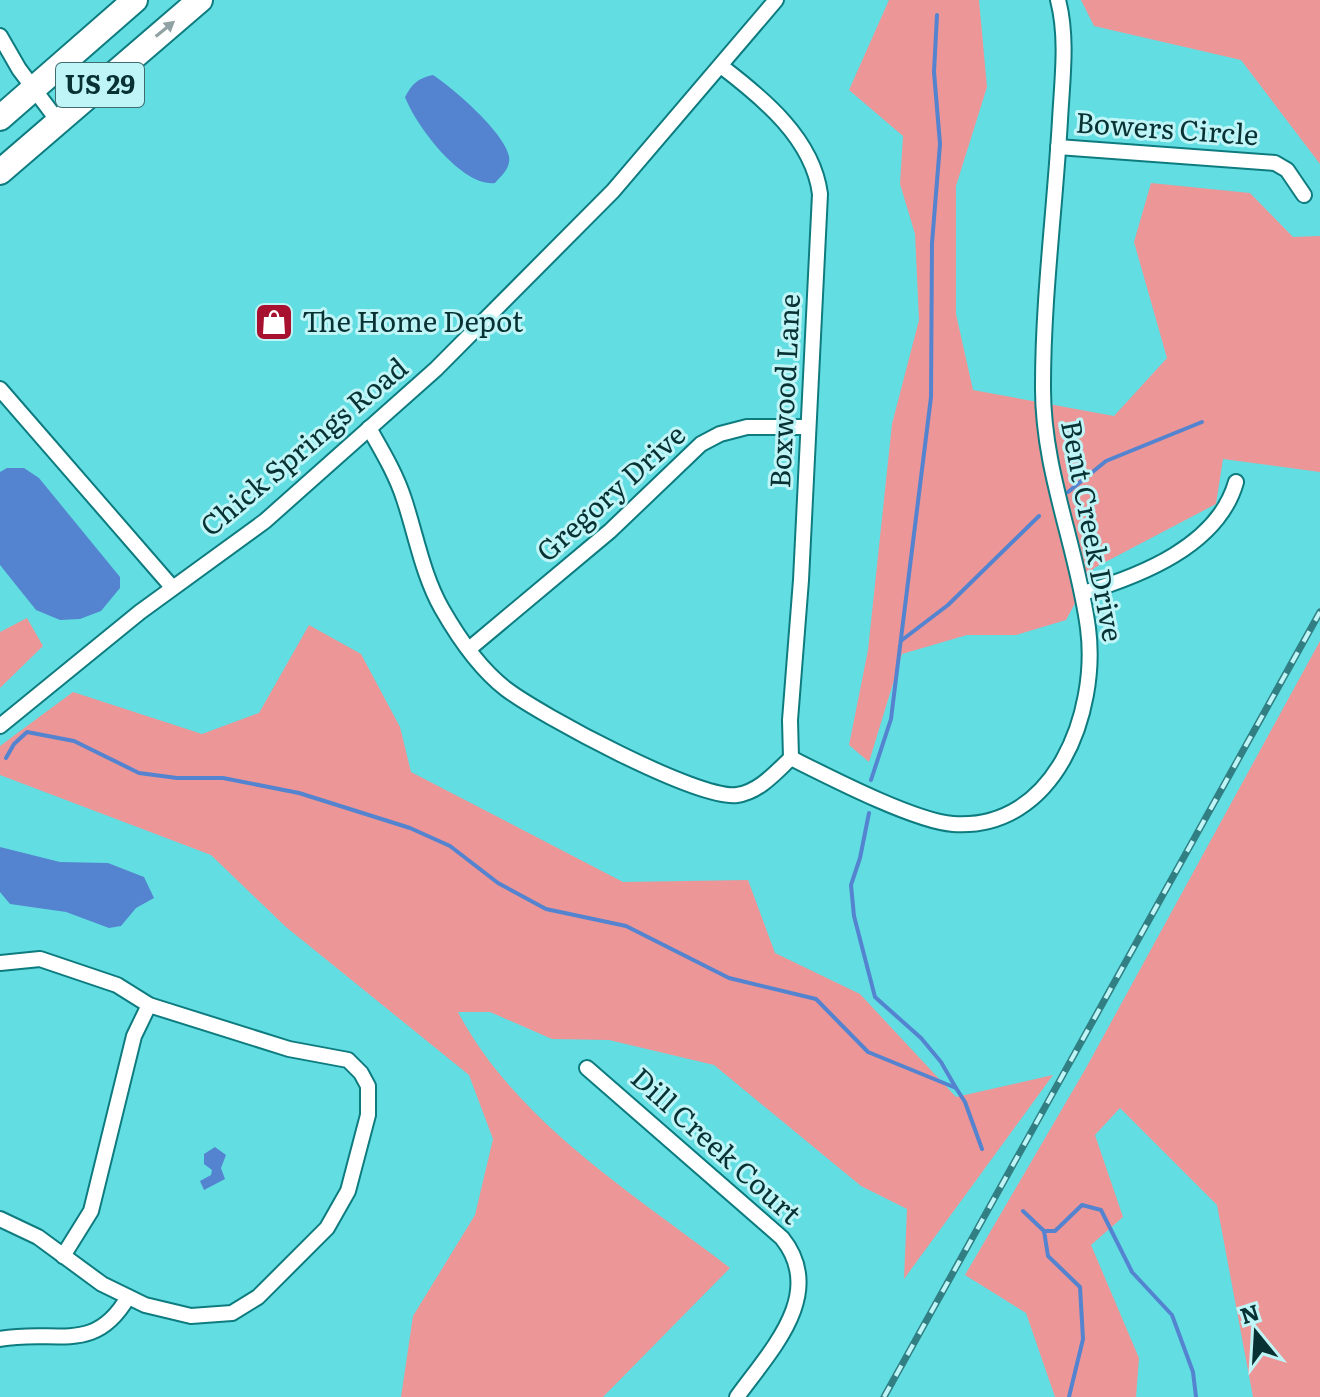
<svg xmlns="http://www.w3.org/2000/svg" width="1320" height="1397" viewBox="0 0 1320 1397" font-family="Literata,serif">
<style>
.green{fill:#ec9697}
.water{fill:#5484cf}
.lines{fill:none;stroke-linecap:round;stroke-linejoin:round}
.stream{stroke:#5484cf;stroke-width:4}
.minor-casing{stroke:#0e7b7f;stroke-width:18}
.primary-casing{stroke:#0e7b7f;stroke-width:28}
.minor{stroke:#fff;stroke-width:14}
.primary{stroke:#fff;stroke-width:24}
.rail-casing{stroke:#317f83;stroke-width:7}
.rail{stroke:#bff5f7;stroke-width:4;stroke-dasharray:12;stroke-linecap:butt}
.oneway{fill:#90a2a3}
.labels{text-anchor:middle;stroke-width:6;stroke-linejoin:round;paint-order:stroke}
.shield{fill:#bff5f7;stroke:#3f6c6e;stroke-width:2}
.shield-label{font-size:26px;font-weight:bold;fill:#083133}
.street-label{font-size:28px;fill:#083133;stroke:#bff5f7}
.poi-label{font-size:28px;fill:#083133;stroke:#bff5f7;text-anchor:start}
</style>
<rect width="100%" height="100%" fill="#62dee3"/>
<g class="green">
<polygon points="889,0 979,0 987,87 956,186 956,314 973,390 1114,416 1167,358 1134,242 1151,183 1250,193 1293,237 1320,236 1320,472 1223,459 1216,504 1094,568 1066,620 1016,635 967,635 902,654 869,762 849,745 868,650 892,424 919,320 915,234 900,184 903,136 849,90"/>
<polygon points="1081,0 1320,0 1320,164 1241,60 1094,26"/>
<polygon points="27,618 43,646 0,688 0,632"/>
<path d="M 309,625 L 361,654 L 400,727 L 411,772 L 623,882 L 748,880 L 775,953 L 860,994 L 956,1097 L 1053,1075 L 904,1279 L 907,1209 L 861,1186 L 714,1065 L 609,1040 L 552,1039 L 490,1012 L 458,1012 C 516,1122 634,1194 730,1268 L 603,1397 L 401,1397 L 413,1316 L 475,1215 L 493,1139 L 469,1075 L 286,927 L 211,855 L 0,775 L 0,746 L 73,692 L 202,734 L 259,713 Z"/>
<polygon points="1320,641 1320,1397 1253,1397 1217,1205 1120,1108 1095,1135 1123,1217 1091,1245 1139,1358 1136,1397 1055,1397 1026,1313 965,1275 1086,1068"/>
</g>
<g class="water">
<path d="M 433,75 C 453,88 504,132 509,156 C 511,168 502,175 495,183 C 462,187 416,126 405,97 C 412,84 418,78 433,75 Z"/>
<polygon points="7,468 24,468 39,478 120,577 120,588 101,611 80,619 60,620 36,610 0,565 0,472"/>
<polygon points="0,847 60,862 108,863 144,877 154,898 136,908 121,926 109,928 66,912 10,904 0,892"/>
<polygon points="215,1147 226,1155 221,1168 225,1179 204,1190 200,1181 211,1175 212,1170 204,1164 204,1154"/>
</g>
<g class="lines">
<g class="stream">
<polyline points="1068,492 1106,461 1202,422"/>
<polyline points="902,640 948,605 1039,516"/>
<polyline points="6,758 14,744 27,732 74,741 139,773 177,778 223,778 299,793 410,828 450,846 498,883 546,909 626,926 729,978 816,999 868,1052 956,1088 965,1102 982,1149"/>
<polyline points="871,780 891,719 931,397 932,243 940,144 934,72 937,15"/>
<polyline points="869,813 860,858 851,885 854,916 875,997 921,1038 941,1062 956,1088"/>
<polyline points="1023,1211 1044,1231 1055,1231 1082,1205 1101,1210 1132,1272 1172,1315 1193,1372 1196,1397"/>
<polyline points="1044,1231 1048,1256 1080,1287 1083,1339 1069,1397"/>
</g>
<defs>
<g id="minor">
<polyline points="0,36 19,69 58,121"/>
<path d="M 721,66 C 763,98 813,139 820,194 L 801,580 L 790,720 L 791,758"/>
<polyline points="1058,147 1275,163 1287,170 1304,195"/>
<polyline points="0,389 172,587"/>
<path d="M 369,428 C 382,451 396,474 404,499 C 416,535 423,576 442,609 C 458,637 480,669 506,689 C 540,715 698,800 737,795 C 759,792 775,773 791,758 C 829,777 914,821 953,824 C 1055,831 1099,712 1088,628 C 1077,546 1042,470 1043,385 C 1043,297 1055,208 1060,120 C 1062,81 1068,38 1058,0"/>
<path d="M 1083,593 C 1140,576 1218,546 1236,482"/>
<polyline points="469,649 610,531 701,444 720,434 747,427 808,427"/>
<polyline points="0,726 140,612 265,521 436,369 613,191 776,0"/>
<polyline points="0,963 40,959 117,985 149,1005 289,1049 348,1060 361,1073 368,1086 368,1115 348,1191 327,1228 258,1297 232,1313 191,1316 145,1305 102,1284 38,1237 0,1219"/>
<path d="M 587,1068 L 782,1238 C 827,1294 770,1351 737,1397"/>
<polyline points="63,1256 91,1211 134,1036 149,1005"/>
<path d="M 0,1339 C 55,1328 94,1356 128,1297"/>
</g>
<g id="primary">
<polyline points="0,118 135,0"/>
<polyline points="0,172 200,0"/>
</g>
</defs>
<use href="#minor" class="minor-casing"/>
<use href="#primary" class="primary-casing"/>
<use href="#minor" class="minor"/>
<use href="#primary" class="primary"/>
<defs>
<polyline id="rail" points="884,1397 1320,612"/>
</defs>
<use href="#rail" class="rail-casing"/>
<use href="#rail" class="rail"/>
</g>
<defs><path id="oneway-solid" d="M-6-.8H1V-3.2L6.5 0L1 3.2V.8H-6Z" transform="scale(2)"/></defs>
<use class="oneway" href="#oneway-solid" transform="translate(165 29) rotate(-39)"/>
<defs>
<symbol id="shop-square" viewBox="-11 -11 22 22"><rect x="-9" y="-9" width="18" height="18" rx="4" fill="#a8102f" stroke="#bff5f7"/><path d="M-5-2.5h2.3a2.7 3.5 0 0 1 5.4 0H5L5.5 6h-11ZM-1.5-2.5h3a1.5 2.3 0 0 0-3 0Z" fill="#fff"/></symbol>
</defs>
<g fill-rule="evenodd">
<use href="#shop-square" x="252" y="300" width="44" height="44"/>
</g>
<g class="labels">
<rect class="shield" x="56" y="63" width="88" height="44" rx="6"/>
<g class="shield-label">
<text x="100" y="94">US 29</text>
</g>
<g class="street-label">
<text transform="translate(1167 129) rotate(4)" y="10">Bowers Circle</text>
<text transform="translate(785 391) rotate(-87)" y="10">Boxwood Lane</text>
<text transform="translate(304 447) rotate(-40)" y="10">Chick Springs Road</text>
<text transform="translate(611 493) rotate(-42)" y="10">Gregory Drive</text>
<text transform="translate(1092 531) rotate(79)" y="10">Bent Creek Drive</text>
<text transform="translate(716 1146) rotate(42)" y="10">Dill Creek Court</text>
</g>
<g class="poi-label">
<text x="302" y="332">The Home Depot</text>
</g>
</g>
<g transform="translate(1256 1333) rotate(342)" stroke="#bff5f7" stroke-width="6" paint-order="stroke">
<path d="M0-6L14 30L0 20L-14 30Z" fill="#083133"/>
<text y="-12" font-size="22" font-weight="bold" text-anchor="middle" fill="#083133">N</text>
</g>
</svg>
